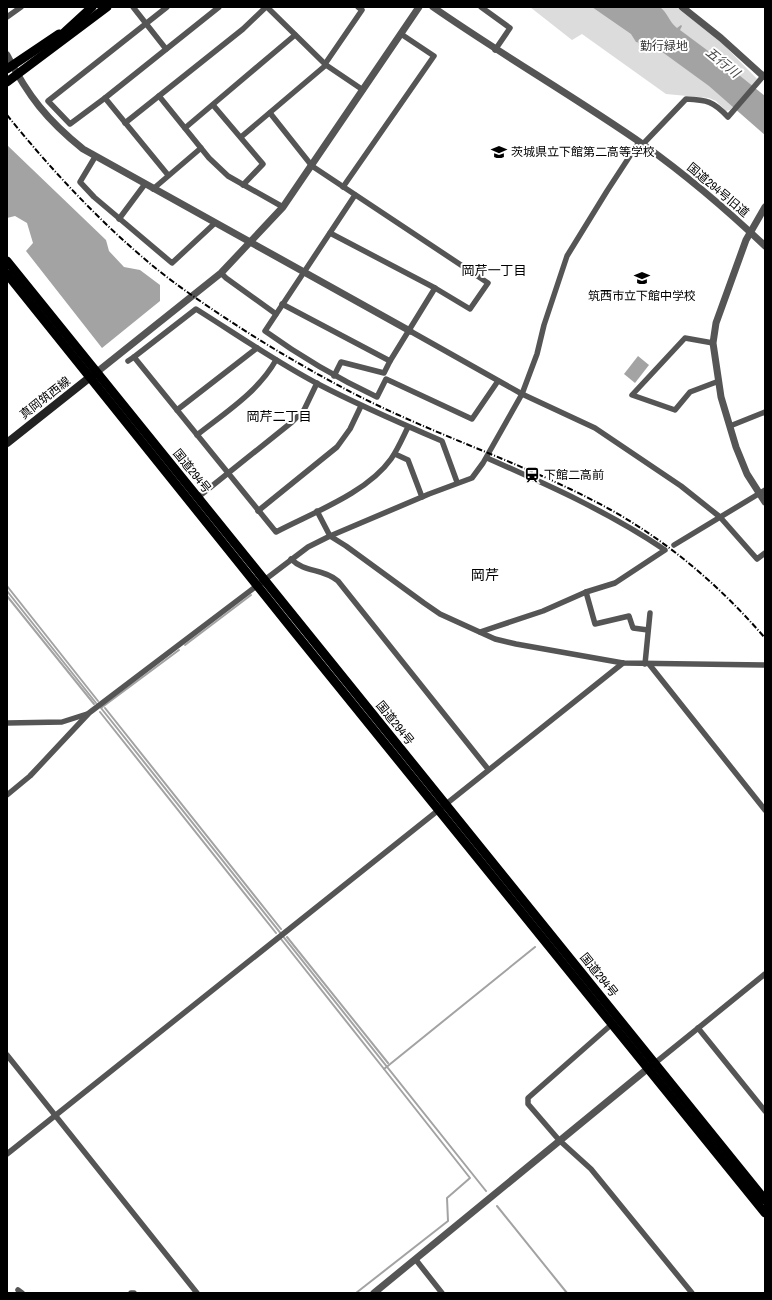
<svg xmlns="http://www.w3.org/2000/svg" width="772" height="1300" viewBox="0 0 772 1300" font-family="'Archivo Narrow','Noto Sans JP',sans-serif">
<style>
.green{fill:#dcdcdc}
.water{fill:#a3a3a3}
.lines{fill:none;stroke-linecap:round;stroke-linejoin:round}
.stream{stroke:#a3a3a3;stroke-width:2}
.minor{stroke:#555;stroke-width:5.5}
.tertiary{stroke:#555;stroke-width:7}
.secondary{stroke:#222;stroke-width:8}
.trunk{stroke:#000;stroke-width:9}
.rail{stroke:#000;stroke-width:2;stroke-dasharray:6 2 1 2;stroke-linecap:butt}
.labels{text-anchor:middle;stroke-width:4;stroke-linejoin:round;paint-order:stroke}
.park-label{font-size:12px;fill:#333;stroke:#fff}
.poi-label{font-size:12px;fill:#000;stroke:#fff;text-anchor:start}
.street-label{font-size:12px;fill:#000;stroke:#fff}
.water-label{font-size:13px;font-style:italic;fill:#444;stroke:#fff}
.neighbourhood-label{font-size:13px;fill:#000;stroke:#fff}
.quarter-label{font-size:14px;fill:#000;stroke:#fff}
</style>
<rect width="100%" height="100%" fill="#fff"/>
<polygon class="green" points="530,7 676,7 719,40 757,79 730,110 726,111 716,101 709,98 666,94 582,34 572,40"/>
<g class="water">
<path d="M 592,7 L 660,7 C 668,13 669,22 677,28 L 681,25 L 682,26 L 680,30 L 723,62 L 765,96 L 765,135 L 709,86 L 654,46 L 636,42 L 631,34 Z"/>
<polygon points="7,145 106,240 109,251 124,267 140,270 160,285 160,301 102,348 26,251 33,243 27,223 15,216 7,218"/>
<polygon points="638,356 649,365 635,383 624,374"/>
</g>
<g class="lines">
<g class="stream">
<polyline points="7,586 98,701"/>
<polyline points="7,591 96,703"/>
<polyline points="7,596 94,704"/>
<polyline points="185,645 251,595"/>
<polyline points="179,650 101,708 486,1191"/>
<polyline points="105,708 281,929"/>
<polyline points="100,712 276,933"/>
<polyline points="287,937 388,1063"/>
<polyline points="281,939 384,1069"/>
<polyline points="497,1206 567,1293"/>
<polyline points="356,1293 448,1221 447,1198 470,1178 384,1069 535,947"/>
</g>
<g class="minor">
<polyline points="133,7 166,49"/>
<polyline points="267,7 326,65 363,90"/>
<polyline points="481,7 510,28 495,50"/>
<polyline points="7,17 21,7"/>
<polyline points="325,64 362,10 358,7"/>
<polyline points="159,96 209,158 228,176 283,207"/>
<polyline points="105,98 70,124 48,101 167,7"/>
<polyline points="213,105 263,164 243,185"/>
<polyline points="270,113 312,166 488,283 470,309 435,288 390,361 282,304"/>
<polyline points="125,123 243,29 266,7"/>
<polyline points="185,128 295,35"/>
<polyline points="241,137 326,65"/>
<path d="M 643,144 L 686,99 C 707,100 713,101 728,117 L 765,74"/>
<polyline points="95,157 80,182 94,197 172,263 215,223"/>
<polyline points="168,175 105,98 219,7"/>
<polyline points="343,187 434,56 401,34"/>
<polyline points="153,189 201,148"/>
<path d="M 355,195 L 265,331 C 301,357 337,378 377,397 L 386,379 L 472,419 L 498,381"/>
<polyline points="119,219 145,184"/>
<polyline points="330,233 435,288"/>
<polyline points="221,273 226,278 276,314"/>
<polyline points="410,331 522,394 595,428 681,486 720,517 757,559 765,553"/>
<polyline points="713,343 685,338 632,395 675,410 690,392 719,381"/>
<polyline points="128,361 134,357"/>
<polyline points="334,376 341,362 384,373 390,361"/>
<polyline points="177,410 257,348"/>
<polyline points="730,426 765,412"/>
<path d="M 408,427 C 403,437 398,449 391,459 C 367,493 312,513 276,532 L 134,357 L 196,309 C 236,334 276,362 318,384 C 358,405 400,423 442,441 L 457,482"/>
<path d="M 197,435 C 226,412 258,392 276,360"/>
<polyline points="395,454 408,460 422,497"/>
<polyline points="197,498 292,422 304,410 317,383"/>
<polyline points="258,511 337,447 350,429 361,406"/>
<polyline points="317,511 330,536 346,546 424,603 440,614 495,639 516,644 623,663 765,665"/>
<polyline points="674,545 765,490"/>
<path d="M 291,559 C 305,573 323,568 338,581 L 488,769"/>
<polyline points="586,592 595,624 629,616 633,628 648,630"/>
<path d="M 480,632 L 543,611 L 586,592 L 615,583 L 665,550 C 609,512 548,485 487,458"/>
<polyline points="645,664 650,613"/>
<polyline points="649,664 765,810"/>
<polyline points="7,723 62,722 87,714"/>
<polyline points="7,795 30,776 89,713 308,547 330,536 429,494 472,478 483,463 522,394 537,354 544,325 567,256 607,191 639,142"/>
<polyline points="612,1024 528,1098 528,1104 559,1140 591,1169 692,1293"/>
<polyline points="698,1028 765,1111"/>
<polyline points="7,1055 197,1293"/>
<polyline points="655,1063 765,974"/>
<polyline points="7,1154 623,663"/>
<polyline points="416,1260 442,1293"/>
<polyline points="18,1290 22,1293"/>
<polyline points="131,1293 134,1293"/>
</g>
<g class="tertiary">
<path d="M 433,7 C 502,55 575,97 644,145 C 686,175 727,210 765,246"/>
<polyline points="682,7 721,38 763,76"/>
<path d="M 7,55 C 28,96 47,120 83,149 L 410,331"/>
<polyline points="765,207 746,240 716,323 713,343 721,397 736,447 747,474 765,502"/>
<polyline points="97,372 221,273 283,207 419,7"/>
<polyline points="374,1293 652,1065"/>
</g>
<polyline class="secondary" points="7,443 94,374"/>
<g class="trunk">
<polyline points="56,40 92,7"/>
<polyline points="7,69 59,34"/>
<polyline points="7,82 107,7"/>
<polyline points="7,261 765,1200"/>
<polyline points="7,274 292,629 765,1213"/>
</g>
<path class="rail" d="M 7,115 C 56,176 120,244 183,289 C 235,326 290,360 347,390 C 432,435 526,463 611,510 C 670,543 721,587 765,638"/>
</g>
<defs>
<symbol id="school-bare" viewBox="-9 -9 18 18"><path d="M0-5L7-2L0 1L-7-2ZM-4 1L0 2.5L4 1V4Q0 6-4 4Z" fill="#000" stroke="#fff" stroke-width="2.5" paint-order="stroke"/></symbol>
<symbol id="station-bare" viewBox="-9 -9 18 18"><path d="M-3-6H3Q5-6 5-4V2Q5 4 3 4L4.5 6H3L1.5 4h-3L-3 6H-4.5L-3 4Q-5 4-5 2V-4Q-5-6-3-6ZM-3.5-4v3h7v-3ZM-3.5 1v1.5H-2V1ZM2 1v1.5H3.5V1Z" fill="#000" stroke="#fff" stroke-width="2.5" paint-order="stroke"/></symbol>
</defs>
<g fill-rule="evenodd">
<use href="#school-bare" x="488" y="141" width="22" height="22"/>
<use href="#school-bare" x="631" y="267" width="22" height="22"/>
<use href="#station-bare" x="521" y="464" width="22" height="22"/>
</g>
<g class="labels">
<g class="park-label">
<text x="664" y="50">勤行緑地</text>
</g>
<g class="poi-label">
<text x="511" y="156">茨城県立下館第二高等学校</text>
<text x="642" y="300" text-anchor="middle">筑西市立下館中学校</text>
<text x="544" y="479">下館二高前</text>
</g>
<g class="street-label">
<text transform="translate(718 190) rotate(40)" y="4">国道294号旧道</text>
<text transform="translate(45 398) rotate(-38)" y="4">真岡筑西線</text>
<text transform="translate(192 471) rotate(51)" y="4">国道294号</text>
<text transform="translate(395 723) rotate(51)" y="4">国道294号</text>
<text transform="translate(599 975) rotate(51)" y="4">国道294号</text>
</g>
<g class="water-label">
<text transform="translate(723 62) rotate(39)" y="5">五行川</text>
</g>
<g class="neighbourhood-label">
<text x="494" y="275">岡芹一丁目</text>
<text x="279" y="421">岡芹二丁目</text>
</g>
<g class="quarter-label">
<text x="485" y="580">岡芹</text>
</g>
</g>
<rect width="772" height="1300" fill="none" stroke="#000000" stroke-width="16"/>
</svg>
